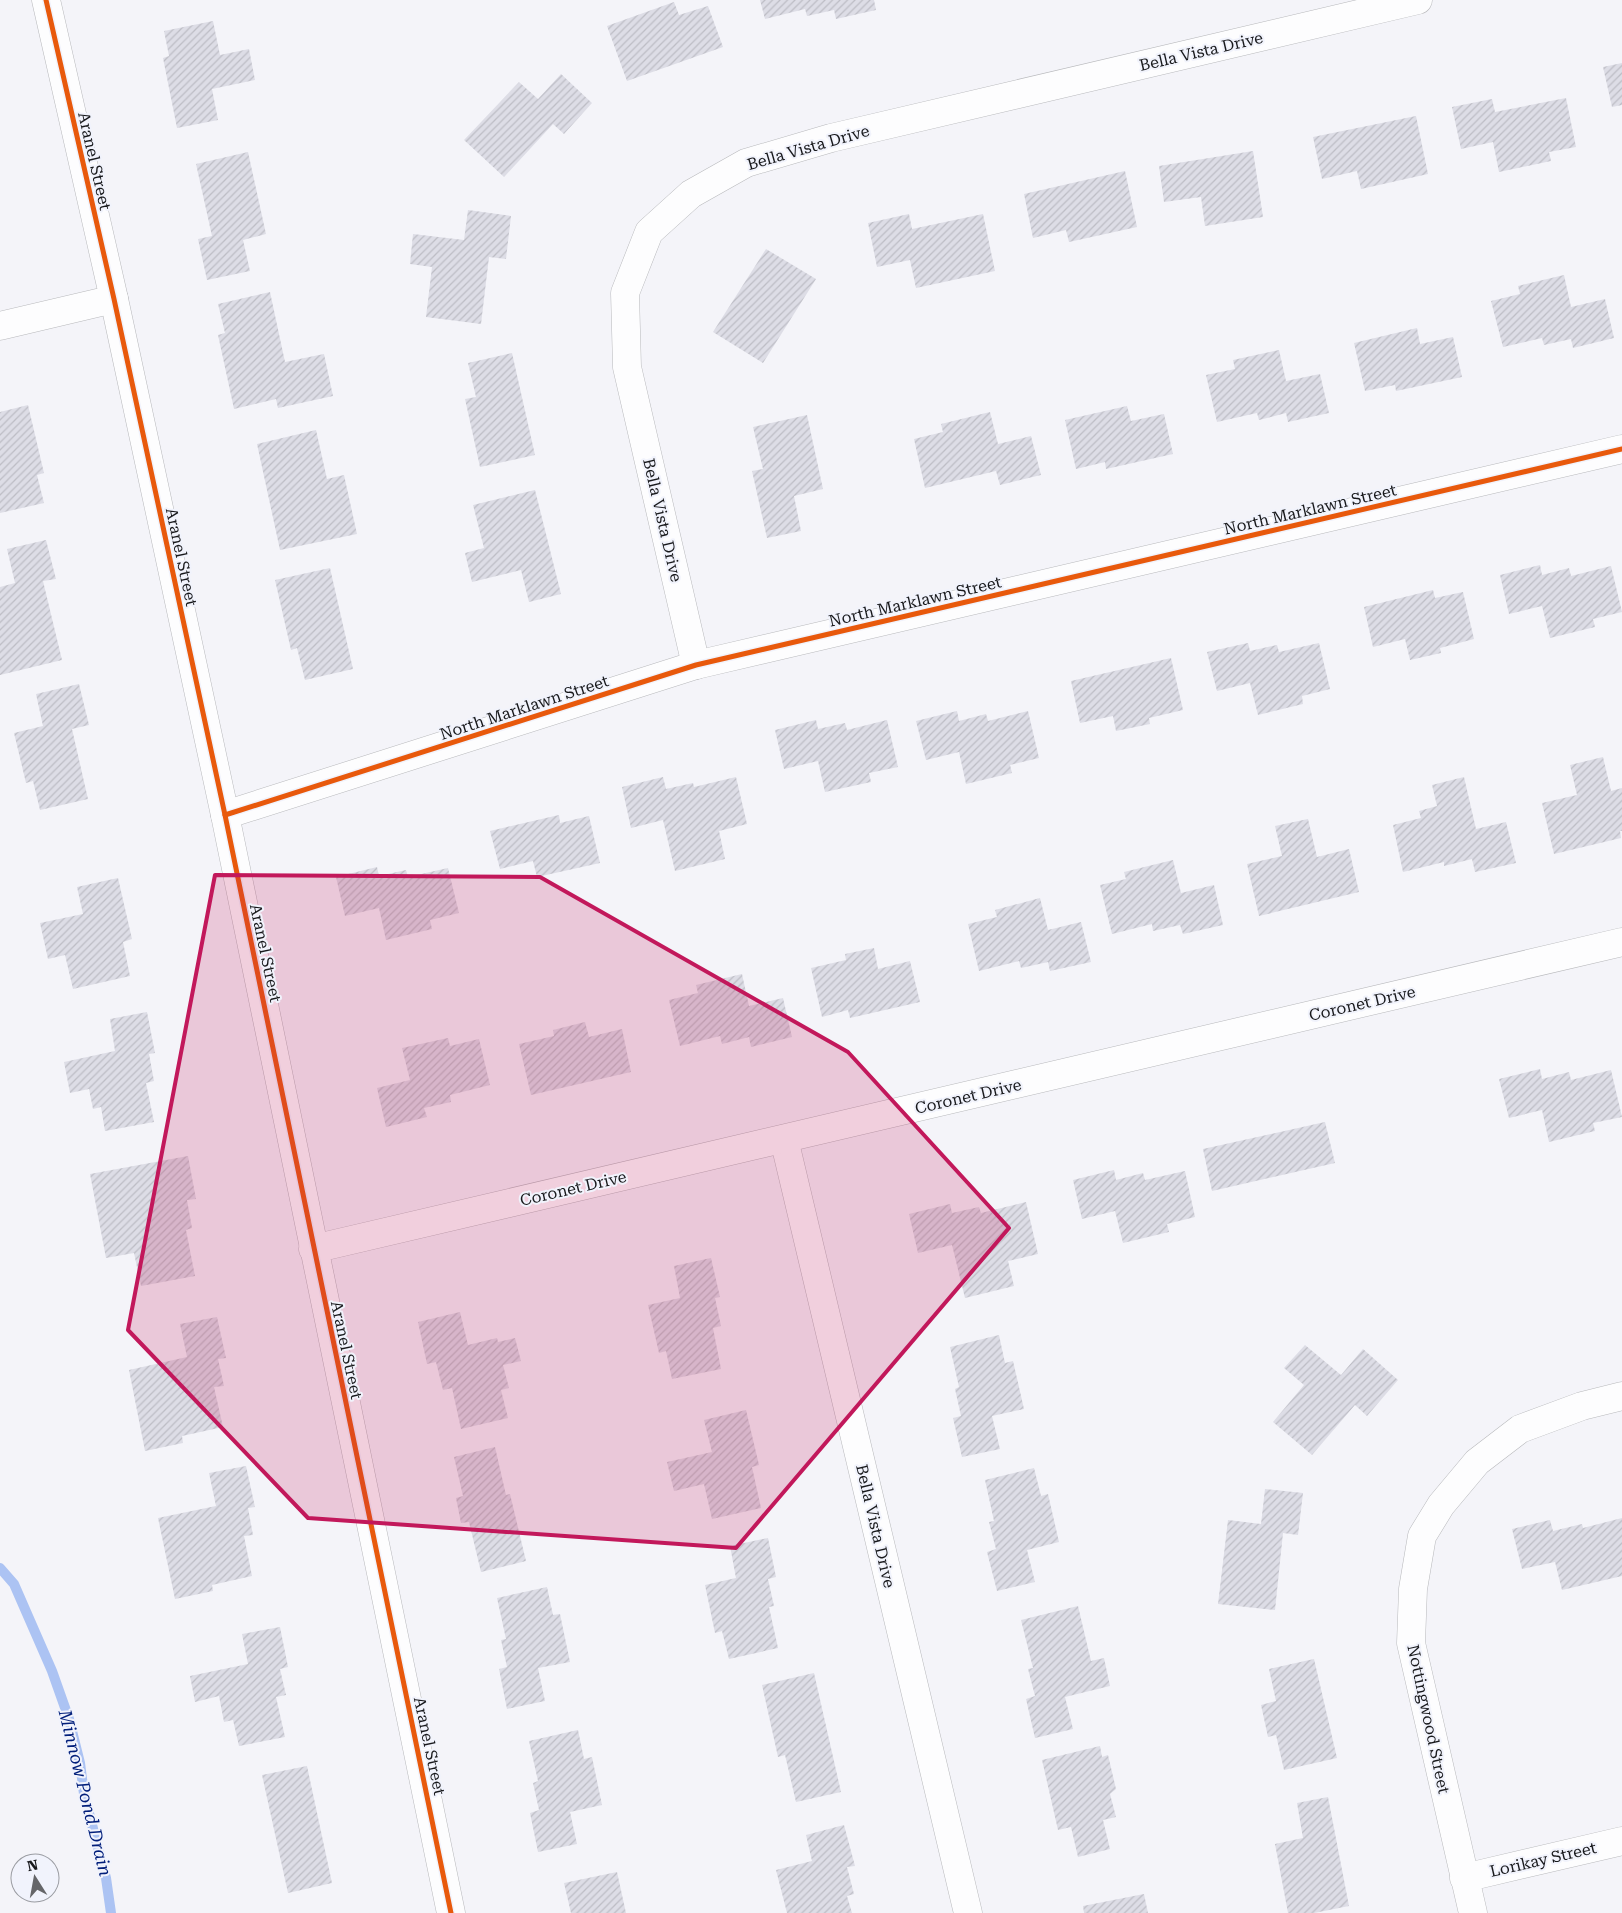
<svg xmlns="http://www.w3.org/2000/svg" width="1622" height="1913" viewBox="0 0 1622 1913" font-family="'Roboto Serif',serif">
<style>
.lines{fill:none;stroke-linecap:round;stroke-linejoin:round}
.stream{stroke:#acc3f3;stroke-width:10}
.building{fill:url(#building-hatch)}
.minor-casing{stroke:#b8b9bc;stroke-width:29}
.minor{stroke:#fdfdfe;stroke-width:28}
.cycleway-casing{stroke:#f1f3fc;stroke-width:8}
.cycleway{stroke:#e8590c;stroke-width:5}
.marked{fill:#c2185b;fill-opacity:0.2;stroke:#c2185b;stroke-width:4;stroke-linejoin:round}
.labels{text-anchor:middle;stroke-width:4;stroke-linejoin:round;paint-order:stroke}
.street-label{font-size:16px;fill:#18191c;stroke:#f1f3fc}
.water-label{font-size:18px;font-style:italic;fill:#011e7a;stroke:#f1f3fc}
</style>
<defs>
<pattern id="building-hatch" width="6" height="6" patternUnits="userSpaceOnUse" patternTransform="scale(1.25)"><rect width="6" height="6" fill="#dddde6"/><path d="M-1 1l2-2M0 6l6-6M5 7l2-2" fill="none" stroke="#bdbdc5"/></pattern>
</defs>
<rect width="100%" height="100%" fill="#f4f4f9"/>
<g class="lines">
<polyline class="stream" points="0,1568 14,1584 52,1671 69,1719 80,1763 84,1794 106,1878 111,1913"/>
</g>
<g class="building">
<polygon points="760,0 874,0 876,10 836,19 834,10 807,16 805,9 765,19"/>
<polygon points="674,2 679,15 708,6 723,47 627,81 607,26"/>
<polygon points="213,21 220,55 249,49 255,80 212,89 218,120 177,128 163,58 169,56 164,31"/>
<polygon points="1622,63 1622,105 1612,107 1603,67"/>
<polygon points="561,74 592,103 564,134 553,124 504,177 464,140 519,82 538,99"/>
<polygon points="1566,98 1576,147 1549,152 1551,161 1499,172 1493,142 1461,149 1452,107 1492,99 1495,112"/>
<polygon points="1416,116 1428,174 1361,189 1357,171 1322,179 1313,137"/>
<polygon points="1253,151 1263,217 1205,226 1201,197 1164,202 1159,166"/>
<polygon points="248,152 266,234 243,240 250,271 207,280 198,239 212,236 196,164"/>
<polygon points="1125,171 1137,227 1069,242 1066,230 1033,238 1024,194"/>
<polygon points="468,210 511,216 506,259 489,257 481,324 426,317 432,267 410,264 413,234 464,240"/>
<polygon points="909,214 912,229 983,214 995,271 916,288 910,260 877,267 868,223"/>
<polygon points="766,249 816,279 763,363 713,332"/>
<polygon points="1564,275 1571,307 1605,299 1614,338 1573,348 1571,339 1544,345 1542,338 1503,347 1491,301 1520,294 1518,286"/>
<polygon points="270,292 285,362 324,354 333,396 278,408 276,399 234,409 218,335 225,333 218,304"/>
<polygon points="1417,328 1420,344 1453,337 1462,377 1396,391 1395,385 1365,391 1354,343"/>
<polygon points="1279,350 1286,381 1320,374 1329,413 1288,422 1286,413 1259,420 1257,413 1217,422 1206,375 1235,369 1233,360"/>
<polygon points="512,353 535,455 480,467 465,399 476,397 468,363"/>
<polygon points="28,405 44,473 37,475 44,503 0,513 0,412"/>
<polygon points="1127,406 1131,421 1164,414 1173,454 1106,469 1105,462 1076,469 1065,420"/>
<polygon points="990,412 998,444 1031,436 1041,475 1000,485 996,471 925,488 914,439 943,432 941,424"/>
<polygon points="807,415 823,489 794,496 801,531 767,538 752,471 763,469 753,427"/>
<polygon points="316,430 327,479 344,475 357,534 280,550 257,444"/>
<polygon points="535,490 561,594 529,602 521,570 472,582 465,553 484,548 473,505"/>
<polygon points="46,540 56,579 43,581 62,660 0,675 0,587 15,583 7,549"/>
<polygon points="1540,565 1542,575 1569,568 1571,576 1611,566 1622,612 1593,619 1595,627 1550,638 1542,606 1509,614 1500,575"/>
<polygon points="330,568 353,669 305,680 297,648 291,650 275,580"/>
<polygon points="1433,590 1435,598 1463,592 1474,639 1440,648 1441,653 1410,660 1405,639 1373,647 1364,607"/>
<polygon points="1248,643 1250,651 1277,645 1279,652 1319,643 1330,689 1302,696 1303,704 1258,715 1250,683 1217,691 1207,652"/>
<polygon points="1171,658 1183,710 1149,718 1150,724 1116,731 1113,716 1080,723 1071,681"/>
<polygon points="79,684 89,725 72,729 88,799 40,810 33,781 26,783 14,733 43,726 36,694"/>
<polygon points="957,711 959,721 986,714 988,721 1028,711 1039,758 1010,765 1012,773 966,784 959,752 926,760 916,721"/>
<polygon points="816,720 818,729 845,723 847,730 887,720 898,767 869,773 871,782 825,792 818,761 784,769 775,730"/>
<polygon points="1603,757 1611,791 1622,788 1622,831 1620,831 1621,838 1554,854 1542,803 1577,795 1570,765"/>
<polygon points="663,777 666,789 693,783 694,787 736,777 747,824 719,831 725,859 675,871 663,820 631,828 622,787"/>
<polygon points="1464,777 1476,829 1506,822 1516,863 1475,872 1472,859 1444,866 1444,862 1403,872 1393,825 1421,818 1419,811 1437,806 1432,785"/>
<polygon points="559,815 560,823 589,816 600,863 537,877 533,861 500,869 490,831"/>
<polygon points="1308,819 1317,857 1349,849 1359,892 1259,916 1247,864 1282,856 1275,826"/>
<polygon points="1173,860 1181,893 1214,885 1223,925 1183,934 1180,925 1153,931 1152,924 1112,934 1100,885 1126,879 1124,872"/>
<polygon points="377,867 379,876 406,870 408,877 448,868 459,913 430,920 432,929 386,940 379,908 345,916 336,877"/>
<polygon points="118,878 132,939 123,942 130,976 73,989 65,955 48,959 40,923 83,914 77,887"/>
<polygon points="1040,898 1048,930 1081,922 1091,962 1050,971 1048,962 1021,968 1019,961 979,971 968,924 997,917 995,910"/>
<polygon points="874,948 878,969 910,961 920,1002 850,1018 848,1010 822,1017 811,968 846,960 845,954"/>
<polygon points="742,974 749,1006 783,998 792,1037 751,1047 749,1037 722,1044 720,1036 680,1046 669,1000 698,993 696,985"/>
<polygon points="147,1012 155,1053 149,1054 154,1081 146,1083 154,1122 105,1131 101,1107 93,1109 89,1089 70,1093 64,1062 115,1051 110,1019"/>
<polygon points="585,1022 589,1037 622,1029 631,1072 531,1095 519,1044 554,1036 553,1030"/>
<polygon points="448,1038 450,1046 479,1039 490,1085 450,1095 451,1102 424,1108 427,1117 386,1127 377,1088 410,1080 402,1048"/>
<polygon points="1540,1069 1542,1079 1569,1072 1571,1080 1611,1070 1622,1117 1593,1123 1595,1131 1549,1142 1542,1110 1509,1118 1499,1079"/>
<polygon points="1325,1122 1335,1163 1212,1191 1203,1149"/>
<polygon points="188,1156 196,1199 187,1200 192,1228 186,1230 195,1276 141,1286 134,1253 106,1258 90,1174"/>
<polygon points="1114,1170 1116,1180 1143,1173 1145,1180 1185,1171 1195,1217 1167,1224 1169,1232 1123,1243 1115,1211 1082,1219 1073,1180"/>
<polygon points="1026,1202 1038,1254 1008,1261 1014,1286 965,1298 952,1245 918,1253 909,1214 950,1204 952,1213 979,1207 981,1213"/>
<polygon points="711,1258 720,1297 715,1298 721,1326 713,1328 721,1369 672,1379 666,1351 659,1353 648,1305 680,1298 674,1266"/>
<polygon points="460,1312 468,1345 497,1338 498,1342 515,1338 521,1361 503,1365 509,1388 501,1390 508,1418 461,1429 452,1388 443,1390 436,1362 427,1364 418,1322"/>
<polygon points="217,1317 226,1358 218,1359 224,1386 214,1387 223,1427 182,1436 183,1443 145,1451 129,1370 187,1357 180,1324"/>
<polygon points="999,1335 1005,1363 1013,1361 1024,1409 992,1416 1000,1449 962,1457 953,1418 961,1416 955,1389 959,1387 950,1347"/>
<polygon points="1305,1345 1341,1375 1363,1349 1398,1380 1367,1416 1355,1405 1312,1455 1273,1422 1304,1385 1284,1368"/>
<polygon points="746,1410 759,1465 752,1467 761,1508 712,1519 704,1484 674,1491 667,1462 712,1452 704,1420"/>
<polygon points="495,1447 506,1495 510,1494 526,1561 481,1572 469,1522 461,1523 456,1498 463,1496 454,1457"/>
<polygon points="246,1466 255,1507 248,1508 253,1535 244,1536 252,1576 212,1585 213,1591 175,1599 158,1518 216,1506 209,1473"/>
<polygon points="1034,1468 1041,1496 1048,1494 1059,1542 1027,1550 1035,1582 997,1591 987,1552 996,1549 989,1522 994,1521 985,1480"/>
<polygon points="1265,1489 1303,1493 1298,1535 1283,1533 1275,1610 1218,1604 1228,1520 1261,1524"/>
<polygon points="1622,1518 1622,1576 1562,1590 1555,1562 1522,1569 1512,1529 1550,1520 1553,1531 1582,1524 1583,1528"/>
<polygon points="768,1538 776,1577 768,1579 774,1606 769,1607 778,1648 729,1659 722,1631 715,1633 705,1585 736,1578 730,1546"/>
<polygon points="547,1587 553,1615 560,1614 570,1662 538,1668 545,1701 507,1709 499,1669 507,1667 501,1640 506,1639 497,1598"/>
<polygon points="1078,1606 1091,1661 1104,1658 1110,1686 1065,1697 1073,1729 1035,1738 1026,1699 1035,1696 1028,1669 1033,1668 1021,1620"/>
<polygon points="280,1627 288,1667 280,1669 286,1695 276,1697 285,1737 239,1746 233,1720 224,1722 219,1696 195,1702 190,1676 248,1664 242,1634"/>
<polygon points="1314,1659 1337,1758 1284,1770 1276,1735 1268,1737 1261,1705 1276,1701 1269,1669"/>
<polygon points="814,1673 841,1792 796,1802 785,1755 778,1757 762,1685"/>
<polygon points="578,1730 584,1759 592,1757 602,1805 570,1812 577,1844 538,1852 530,1813 539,1810 533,1783 538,1781 529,1741"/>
<polygon points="1100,1746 1102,1757 1108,1755 1116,1789 1110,1794 1116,1817 1103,1820 1110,1849 1078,1857 1071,1827 1058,1830 1042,1760"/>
<polygon points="307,1766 332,1883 288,1893 262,1775"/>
<polygon points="1328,1797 1349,1906 1314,1913 1288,1913 1275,1844 1303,1838 1297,1803"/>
<polygon points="844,1825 855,1866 847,1867 854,1894 847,1896 852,1913 787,1913 776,1870 812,1861 806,1835"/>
<polygon points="617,1872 626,1913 571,1913 564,1883"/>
<polygon points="1144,1894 1148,1913 1084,1913 1083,1906"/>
</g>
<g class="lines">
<defs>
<g id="minor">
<polyline points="46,0 114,299 225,815 451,1913"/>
<polyline points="0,326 114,299"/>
<polyline points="696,665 627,367 625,293 649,232 691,194 746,163 831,138 1418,0"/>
<polyline points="225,815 696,665 1622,449"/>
<polyline points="784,1139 968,1913"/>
<polyline points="313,1249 1622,942"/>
<polyline points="1464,1878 1622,1841"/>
<polyline points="1473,1913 1411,1643 1413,1589 1422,1536 1441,1505 1477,1462 1520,1429 1582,1406 1622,1396"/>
</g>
</defs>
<use href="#minor" class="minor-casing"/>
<use href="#minor" class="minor"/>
<defs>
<g id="cycleway">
<polyline points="46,0 114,299 225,815 451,1913"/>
<polyline points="225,815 696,665 1622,449"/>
</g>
</defs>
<use href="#cycleway" class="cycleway-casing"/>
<use href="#cycleway" class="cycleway"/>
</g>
<path class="marked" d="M 215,875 L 540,877 L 848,1052 L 1009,1228 L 736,1548 L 308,1518 L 128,1330 Z"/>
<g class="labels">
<g class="street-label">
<text transform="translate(1201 51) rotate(-13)" y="6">Bella Vista Drive</text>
<text transform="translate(808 147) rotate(-16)" y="6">Bella Vista Drive</text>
<text transform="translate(95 161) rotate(77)" y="6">Aranel Street</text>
<text transform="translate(1310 509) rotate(-13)" y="6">North Marklawn Street</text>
<text transform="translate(663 520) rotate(77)" y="6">Bella Vista Drive</text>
<text transform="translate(182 557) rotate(78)" y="6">Aranel Street</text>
<text transform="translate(915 601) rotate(-13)" y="6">North Marklawn Street</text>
<text transform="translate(524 707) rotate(-18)" y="6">North Marklawn Street</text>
<text transform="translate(266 953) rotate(78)" y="6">Aranel Street</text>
<text transform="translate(1362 1003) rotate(-13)" y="6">Coronet Drive</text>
<text transform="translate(968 1096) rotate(-13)" y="6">Coronet Drive</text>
<text transform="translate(573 1188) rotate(-13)" y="6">Coronet Drive</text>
<text transform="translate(347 1350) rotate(78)" y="6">Aranel Street</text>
<text transform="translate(876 1526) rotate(77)" y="6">Bella Vista Drive</text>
<text transform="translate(1429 1719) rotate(78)" y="6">Nottingwood Street</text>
<text transform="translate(430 1746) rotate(78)" y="6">Aranel Street</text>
<text transform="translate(1543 1859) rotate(-13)" y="6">Lorikay Street</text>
</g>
<g class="water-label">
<text transform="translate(85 1793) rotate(76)" y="6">Minnow Pond Drain</text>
</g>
</g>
<g transform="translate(35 1878) rotate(349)"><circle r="24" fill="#f1f3fc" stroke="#9a9ca2"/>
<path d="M0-4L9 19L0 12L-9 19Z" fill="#656669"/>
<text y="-8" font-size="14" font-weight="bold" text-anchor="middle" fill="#18191c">N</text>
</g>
</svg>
